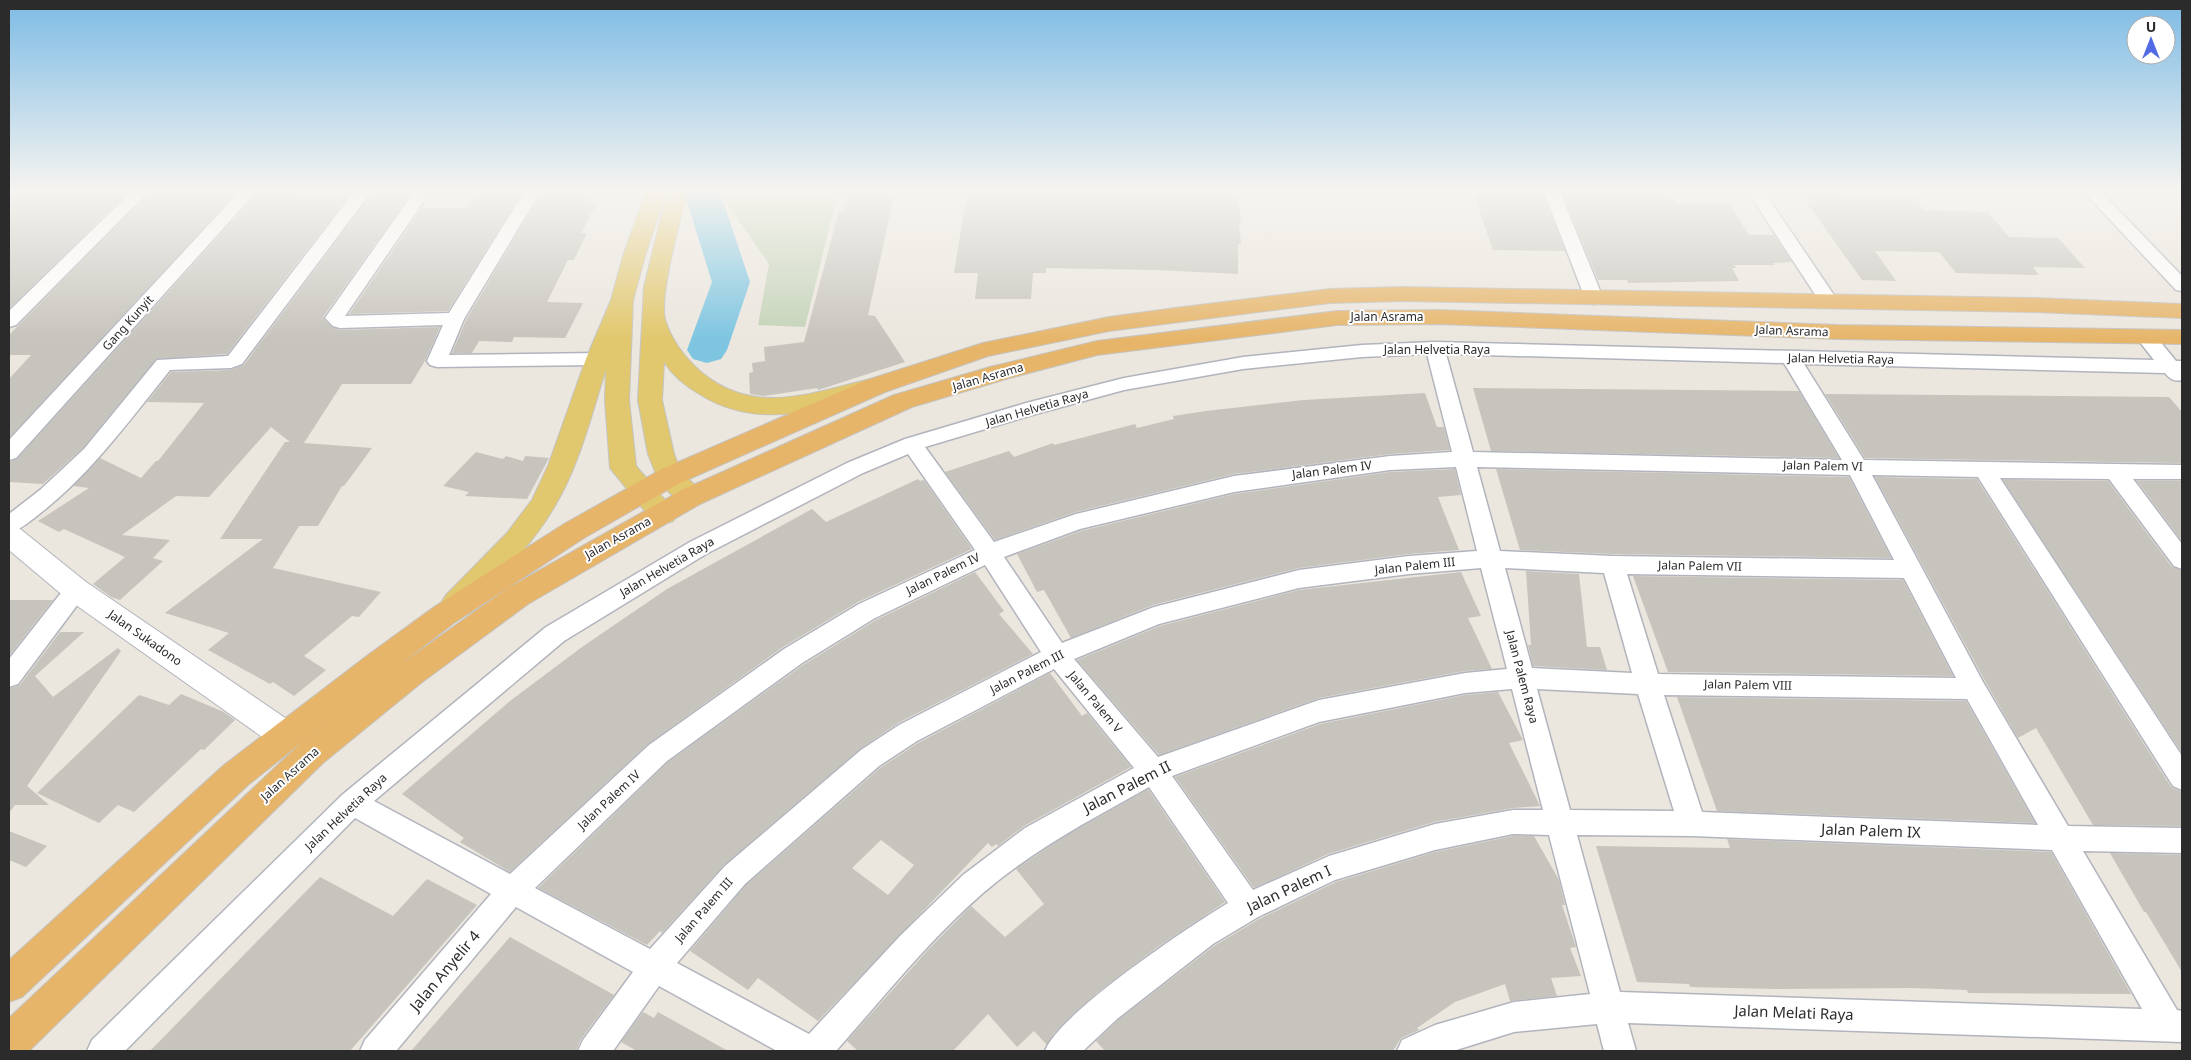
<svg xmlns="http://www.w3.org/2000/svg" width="2191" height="1060" viewBox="0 0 2191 1060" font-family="'Noto Sans',sans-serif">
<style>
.cemetery{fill:#c4d3b8}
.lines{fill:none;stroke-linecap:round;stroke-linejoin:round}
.river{fill:#7dc5e1;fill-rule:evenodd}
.building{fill:#c7c4bd;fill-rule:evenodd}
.minor-casing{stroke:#b2b4bd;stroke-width:3}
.tertiary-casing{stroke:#b2b4bd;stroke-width:2}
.primary-casing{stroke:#c4c4c4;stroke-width:2}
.trunk-casing{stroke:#c4c4c4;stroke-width:2}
.minor{fill:#fff;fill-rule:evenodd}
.tertiary{fill:#fff;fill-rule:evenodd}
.primary{fill:#e1c76d;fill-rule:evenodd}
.trunk{fill:#e6b56a;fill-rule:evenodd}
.labels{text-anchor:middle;stroke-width:4;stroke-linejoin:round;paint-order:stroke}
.street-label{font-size:12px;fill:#2b2b2b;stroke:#fff}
.near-street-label{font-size:15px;fill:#2b2b2b;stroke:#fff}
</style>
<rect width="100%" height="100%" fill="#ebe6de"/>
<polygon class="cemetery" points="719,192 838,192 805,327 758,325 769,264"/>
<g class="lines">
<polygon class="river" points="686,192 722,192 721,195 750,282 727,350 721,359 707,363 693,359 687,350 712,282 685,195"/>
</g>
<g class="building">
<polygon points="9,192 128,192 9,309"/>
<polygon points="150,192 237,192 9,438 9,379 31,355 9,355 9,335"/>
<polygon points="373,192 412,192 323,317 324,319 332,327 340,330 440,327 426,359 411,384 342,384 304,443 372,448 344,486 342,486 318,526 299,526 273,568 381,592 359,617 352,616 304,656 326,670 294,696 273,682 270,684 208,650 229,633 165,613 263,539 220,539 285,442 290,442 271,427 209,497 176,496 122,535 170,540 153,558 163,561 120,600 111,597 93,584 125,557 64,529 59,532 38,521 89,488 73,486 100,458 141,478 156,461 158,461 204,403 147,402 171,372 231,370 244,365"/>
<polygon points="476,192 522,192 448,311 349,314 422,208 466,208"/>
<polygon points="542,192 594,192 589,203 597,203 581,233 587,233 574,260 568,260 547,302 583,303 565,338 514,337 512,342 479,341 472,353 452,353 466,320"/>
<polygon points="848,192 895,192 868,315 875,316 905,362 818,390 817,388 764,396 750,394 749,373 753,372 752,363 765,361 764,347 804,342 839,211 843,211"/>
<polygon points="967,192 1238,192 1241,222 1239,222 1241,244 1238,244 1238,274 1157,270 1046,268 1046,273 1033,273 1031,299 975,299 978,273 954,273"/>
<polygon points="1473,192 1542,192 1565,251 1493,250"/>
<polygon points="1562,192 1669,192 1676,204 1729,204 1749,235 1774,235 1792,262 1773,263 1775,265 1734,265 1736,268 1732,268 1739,281 1628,283 1627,280 1598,280"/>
<polygon points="258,193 350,194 227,354 156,359 83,448 43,484 9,482 9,462 17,459"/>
<polygon points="1800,193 1842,193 1845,196 1914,197 1924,210 1988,212 2009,237 2058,238 2085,268 2033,267 2039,275 1956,273 1939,252 1875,251 1896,281 1862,280"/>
<polygon points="1473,388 1799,391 1839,458 1491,451"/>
<polygon points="1425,393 1437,427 1444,427 1450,450 1390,454 1234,474 1076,512 995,540 945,472 1009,451 1014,457 1053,443 1054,445 1135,424 1137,428 1174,419 1173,416 1206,411 1304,400"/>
<polygon points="1825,394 2169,397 2182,412 2182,463 1865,458"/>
<polygon points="476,452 503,459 506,456 523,461 525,456 549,458 527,499 465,496 469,492 443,486"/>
<polygon points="1455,469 1461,495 1438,497 1459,550 1409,554 1299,568 1153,605 1071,638 1044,590 1037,592 1017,554 1081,531 1234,494 1390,472"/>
<polygon points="1496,469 1849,477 1891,558 1613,554 1520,550"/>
<polygon points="1875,477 1977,479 2171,787 2182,792 2182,826 2093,825 2036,728 2018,738 1985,681"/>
<polygon points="918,479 920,481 924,480 972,549 858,602 783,647 648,744 510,872 460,842 464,838 402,794 510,701 582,647 667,589 812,509 826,522"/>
<polygon points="2003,480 2108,481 2172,567 2182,571 2182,753"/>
<polygon points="2137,481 2182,481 2182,541"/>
<polygon points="1526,571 1579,574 1587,647 1600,647 1607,670 1533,666 1528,645 1531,645"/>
<polygon points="975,572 1004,611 999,614 1033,654 898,723 860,749 724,865 662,933 660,931 647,945 538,888 668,762 803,665 876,620"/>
<polygon points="1461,572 1481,616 1468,618 1492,669 1465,671 1319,698 1159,755 1077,660 1160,626 1299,590"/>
<polygon points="1633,576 1903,580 1953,676 1668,672"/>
<polygon points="9,600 53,600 9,656"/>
<polygon points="60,632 84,632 35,676 53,697 118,648 121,651 27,786 49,805 15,805 9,813 9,689 20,685"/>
<path d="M 1050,673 L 1082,716 L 1087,713 L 1131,767 L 1024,826 L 998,846 L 996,844 L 992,847 L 988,843 L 818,1021 L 758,978 L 748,990 L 690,951 L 746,885 L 880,768 L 918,743 ZM 881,840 L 914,865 L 888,895 L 852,868 Z"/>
<polygon points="1498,692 1523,740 1509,743 1540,806 1513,808 1434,822 1328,854 1254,888 1175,777 1320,724 1465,695"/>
<polygon points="181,694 224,712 235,720 204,750 201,749 134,812 118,805 99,823 37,793 139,695 169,705"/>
<polygon points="1677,697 1966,701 2035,823 1717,811"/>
<polygon points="1148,789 1225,902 1156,948 1098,992 1073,1014 1054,1033 1047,1045 1034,1031 1017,1047 988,1014 953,1051 858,1051 847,1041 927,951 971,906 1005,937 1044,904 1016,869 1064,837"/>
<polygon points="9,831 47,846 26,867 9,860"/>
<polygon points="1513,836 1534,836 1559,880 1565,905 1562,905 1576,947 1570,948 1581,976 1551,978 1557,996 1510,1001 1505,984 1455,1002 1417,1028 1419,1030 1401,1038 1393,1051 1105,1051 1096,1041 1118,1020 1214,946 1259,919 1336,882 1435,852"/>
<polygon points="1727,839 2051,852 2131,994 1968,993 1967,990 1911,988 1775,989 1690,987 1689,984 1637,982 1596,846 1730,848"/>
<polygon points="2110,853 2182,855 2182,972 2146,912 2144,912"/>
<polygon points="320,877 393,916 427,879 477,905 350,1051 150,1051"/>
<polygon points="510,937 614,995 581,1039 576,1051 411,1051"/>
<polygon points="643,1012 654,1018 658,1012 728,1051 637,1051 621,1042"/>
</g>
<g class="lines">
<defs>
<g id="minor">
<polygon points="131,192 148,192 16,325 9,327 9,311"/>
<polygon points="239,192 256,192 16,458 9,460 9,440"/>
<path d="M 354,192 L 371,192 L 242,364 L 231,368 L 170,370 C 129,421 90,475 38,515 C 29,522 20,530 9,533 L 9,514 L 40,490 L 84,449 L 157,360 L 228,356 Z"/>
<polygon points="414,192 430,192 345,316 449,313 524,192 540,192 464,319 449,355 598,353 605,355 608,359 605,363 598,365 437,367 430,365 427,361 443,325 340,328 333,326 325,318"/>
<polygon points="1544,192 1560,192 1603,298 1601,302 1594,304 1587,302 1585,298"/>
<polygon points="1748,192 1764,192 1838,301 1836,305 1829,307 1822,305"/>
<polygon points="2084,192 2101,192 2182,276 2182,291 2176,290"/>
<path d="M 2146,331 L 2153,333 L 2176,361 L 2182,361 L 2182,380 C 2174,382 2170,379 2165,373 L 1804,364 L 1864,460 L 2182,465 L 2182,479 L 2133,479 L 2182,544 L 2182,569 L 2174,566 L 2109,479 L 2000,478 L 2182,756 L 2182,790 L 2173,786 L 1978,477 L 1872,475 L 1983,682 L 2068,826 L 2182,828 L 2182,853 L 2083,851 L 2177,1010 L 2182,1011 L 2182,1042 L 1628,1023 L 1636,1051 L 1604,1051 L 1597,1024 L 1514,1032 L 1453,1051 L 1397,1051 L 1402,1040 L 1435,1025 L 1514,1002 L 1590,994 L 1549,835 L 1513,834 L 1435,850 L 1335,880 L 1258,917 L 1213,944 L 1117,1019 L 1083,1051 L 1045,1051 C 1059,1013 1190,926 1228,903 L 1149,787 C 1092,819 1033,850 983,893 C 929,940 883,998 836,1051 L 777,1051 L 659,986 L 613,1051 L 578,1051 L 583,1040 L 633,972 L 516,907 L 396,1051 L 360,1051 L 365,1040 L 491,894 L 355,818 L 125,1051 L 87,1051 L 92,1040 L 342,795 L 546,627 L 690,542 L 847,463 L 905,439 L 1026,403 L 1124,378 L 1243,357 L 1362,345 L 1435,342 L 2154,360 L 2136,337 L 2139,333 ZM 1427,354 L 1452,452 L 1390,456 L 1234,476 L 1076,514 L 994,542 L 925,447 L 1032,415 L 1124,390 L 1243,369 L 1362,357 ZM 1446,354 L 1784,363 L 1842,460 L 1473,452 ZM 908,454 L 975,550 L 859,604 L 784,649 L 649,745 L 510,874 L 374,801 L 564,641 L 706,554 L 863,473 ZM 1456,467 L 1477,551 L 1409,556 L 1299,570 L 1154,607 L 1062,643 L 1004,557 L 1080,529 L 1234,492 L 1390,470 ZM 1477,467 L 1850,475 L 1894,560 L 1613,556 L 1500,551 ZM 985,565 L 1041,652 L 899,725 L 861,750 L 725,866 L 650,949 L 535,888 L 667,761 L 802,663 L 875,618 ZM 1481,568 L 1507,669 L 1465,673 L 1319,700 L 1158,757 L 1074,659 L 1159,624 L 1299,588 L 1409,574 ZM 1505,568 L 1604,573 L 1632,673 L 1532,668 ZM 1627,574 L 1904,578 L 1956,678 L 1658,674 ZM 1054,669 L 1134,768 L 1025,828 L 963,875 L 900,936 L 809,1034 L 677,963 L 745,884 L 879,766 L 917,741 ZM 1512,689 L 1543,810 L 1513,810 L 1435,824 L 1329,856 L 1253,890 L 1172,776 L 1319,722 L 1465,693 ZM 1537,689 L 1638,694 L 1674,811 L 1570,810 ZM 1664,695 L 1967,699 L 2038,825 L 1702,812 ZM 1577,835 L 1692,836 L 2052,850 L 2142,1009 L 1620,992 Z"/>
<polygon points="76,581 84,584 88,590 84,596 18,684 9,687 9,659 68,584"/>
</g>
<polygon id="tertiary" points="9,525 19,528 86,582 297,726 302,736 297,746 286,749 275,746 66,598 9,550"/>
<g id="primary">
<path d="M 646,192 L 666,192 L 645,256 L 633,300 L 629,400 L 636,466 L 677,514 L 673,521 L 663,524 L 653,521 L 610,468 L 605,400 L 606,369 C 591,416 579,467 553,509 C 530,548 497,579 466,611 L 456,614 L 446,611 L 441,603 L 446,595 L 507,533 L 532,500 L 548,466 L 586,359 L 611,300 L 623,256 Z"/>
<path d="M 667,192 L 687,192 C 681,219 659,295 665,319 C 671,340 685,358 701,372 C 754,416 807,394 867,380 L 876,382 L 879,388 L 876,394 C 816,410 758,430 701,395 C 687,387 673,376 664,362 L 662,400 L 674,454 L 681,472 L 700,490 L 704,497 L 700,504 L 691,507 L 682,504 L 660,484 L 648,454 L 638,400 L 644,287 Z"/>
</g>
<polygon id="trunk" points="1403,287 2035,298 2182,304 2182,318 2035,312 1403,301 1330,303 1109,331 988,356 885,392 678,484 584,538 454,623 401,664 508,588 682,490 894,395 990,367 1097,341 1337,311 1439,310 1838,325 2182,330 2182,344 1838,339 1439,324 1337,325 1097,355 1006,379 912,407 700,504 528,604 421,683 323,763 29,1051 9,1051 9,1018 301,743 394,669 248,785 22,997 9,1002 9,960 224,765 368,655 434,607 564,524 660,470 867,380 983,343 1109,317 1175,308 1330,289"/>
</defs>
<use href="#minor" class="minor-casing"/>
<use href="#tertiary" class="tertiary-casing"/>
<use href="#primary" class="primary-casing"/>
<use href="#trunk" class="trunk-casing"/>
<use href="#minor" class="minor"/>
<use href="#tertiary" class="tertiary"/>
<use href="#primary" class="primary"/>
<use href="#trunk" class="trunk"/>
</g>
<linearGradient id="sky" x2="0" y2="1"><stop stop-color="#7dbbe5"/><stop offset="0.56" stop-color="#f6f4f0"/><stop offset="1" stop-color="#f6f4f0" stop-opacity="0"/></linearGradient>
<rect width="2191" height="340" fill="url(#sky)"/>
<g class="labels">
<g class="street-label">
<text x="1387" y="321">Jalan Asrama</text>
<text transform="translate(128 323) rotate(-48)" y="4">Gang Kunyit</text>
<text transform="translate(1792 331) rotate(2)" y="4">Jalan Asrama</text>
<text x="1437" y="354">Jalan Helvetia Raya</text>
<text transform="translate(1841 359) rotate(1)" y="4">Jalan Helvetia Raya</text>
<text transform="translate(988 377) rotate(-16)" y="4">Jalan Asrama</text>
<text transform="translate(1037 408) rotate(-16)" y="4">Jalan Helvetia Raya</text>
<text transform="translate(1823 466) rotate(1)" y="4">Jalan Palem VI</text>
<text transform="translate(1332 470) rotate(-7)" y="4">Jalan Palem IV</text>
<text transform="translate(618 538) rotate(-29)" y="4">Jalan Asrama</text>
<text transform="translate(1415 566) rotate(-6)" y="4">Jalan Palem III</text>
<text transform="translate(1700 566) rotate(1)" y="4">Jalan Palem VII</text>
<text transform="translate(667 567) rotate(-30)" y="4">Jalan Helvetia Raya</text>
<text transform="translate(943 574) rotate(-26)" y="4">Jalan Palem IV</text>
<text transform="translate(145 638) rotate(35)" y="4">Jalan Sukadono</text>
<text transform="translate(1027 672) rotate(-27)" y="4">Jalan Palem III</text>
<text transform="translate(1522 677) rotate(75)" y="4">Jalan Palem Raya</text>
<text transform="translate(1748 685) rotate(1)" y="4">Jalan Palem VIII</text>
<text transform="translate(1095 702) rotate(50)" y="4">Jalan Palem V</text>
<text transform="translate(290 774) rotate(-42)" y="4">Jalan Asrama</text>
<text transform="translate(609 800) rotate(-43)" y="4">Jalan Palem IV</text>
<text transform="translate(346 812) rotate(-43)" y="4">Jalan Helvetia Raya</text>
<text transform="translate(704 910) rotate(-49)" y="4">Jalan Palem III</text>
</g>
<g class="near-street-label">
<text transform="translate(1127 787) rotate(-27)" y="5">Jalan Palem II</text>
<text transform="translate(1871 831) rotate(2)" y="5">Jalan Palem IX</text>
<text transform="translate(1289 889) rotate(-25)" y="5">Jalan Palem I</text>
<text transform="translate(445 971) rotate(-50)" y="5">Jalan Anyelir 4</text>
<text transform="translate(1794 1013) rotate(2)" y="5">Jalan Melati Raya</text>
</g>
</g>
<rect width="2191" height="1060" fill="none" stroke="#2b2b2b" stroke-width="20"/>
<g transform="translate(2151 40)"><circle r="24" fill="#ffffff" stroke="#aaaaaa"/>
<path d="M0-4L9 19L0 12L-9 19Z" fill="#516be5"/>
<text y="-8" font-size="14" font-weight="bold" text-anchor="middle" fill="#2b2b2b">U</text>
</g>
</svg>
